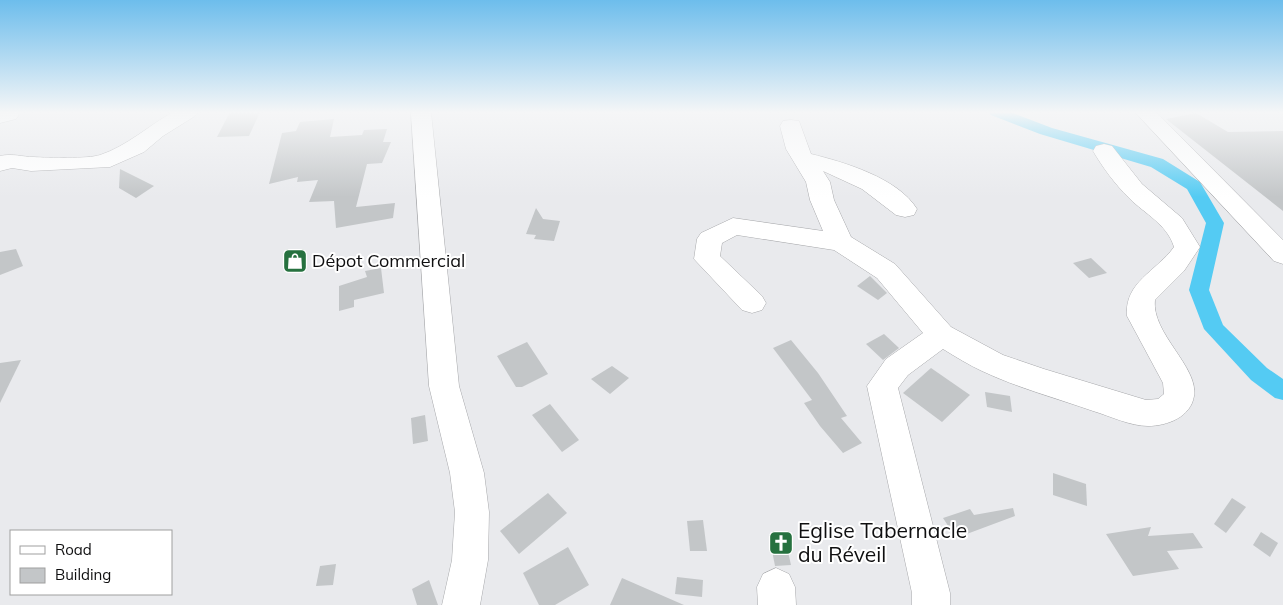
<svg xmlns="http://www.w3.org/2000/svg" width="1283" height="605" viewBox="0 0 1283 605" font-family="Mulish,sans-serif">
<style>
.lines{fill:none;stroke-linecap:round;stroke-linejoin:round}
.canal{fill:#54cbf3;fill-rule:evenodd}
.building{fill:#c3c6c8}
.minor-casing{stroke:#a7a8ab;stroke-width:1}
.minor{fill:#fff;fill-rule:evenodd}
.labels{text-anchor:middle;stroke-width:4;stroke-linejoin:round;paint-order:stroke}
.poi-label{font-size:18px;fill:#0f0f10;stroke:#fff;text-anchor:start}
.near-poi-label{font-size:21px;fill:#0f0f10;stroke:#fff;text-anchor:start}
</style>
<rect width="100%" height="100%" fill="#e9eaed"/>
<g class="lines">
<polygon class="canal" points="988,112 1010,112 1052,128 1163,159 1200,182 1224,223 1209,290 1223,325 1267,368 1283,379 1283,400 1275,398 1251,380 1204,329 1189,290 1206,223 1187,189 1151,167 1040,134 991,115"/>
</g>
<g class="building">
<polygon points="230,112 260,112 249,136 217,137"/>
<polygon points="1196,113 1228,132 1283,131 1283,211 1166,119"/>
<polygon points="334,119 330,137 362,135 364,130 387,129 383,142 391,142 382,163 367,164 356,207 395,203 393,218 336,228 334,201 309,202 318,180 297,182 298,177 269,184 282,133 296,131 300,122"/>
<polygon points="120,169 154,186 136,198 119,188"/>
<polygon points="536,208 543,219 560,221 554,241 534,239 536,235 526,234"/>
<polygon points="16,249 23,266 0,275 0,252"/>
<polygon points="1091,258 1107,273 1089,278 1073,263"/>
<polygon points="381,268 384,293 354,300 354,307 339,311 339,286 367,277 365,271"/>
<polygon points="870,276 887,293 878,300 857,286"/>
<polygon points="884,334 899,348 883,360 866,344"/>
<polygon points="791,340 818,373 847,416 841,418 862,443 843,453 820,426 804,403 812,400 773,348"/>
<polygon points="527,342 548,374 522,387 516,387 497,356"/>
<polygon points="21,360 0,403 0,363"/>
<polygon points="612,366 629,378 610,394 591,379"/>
<polygon points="931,368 970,395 942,422 903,393"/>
<polygon points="985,392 1010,396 1012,412 987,407"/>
<polygon points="550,404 579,440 562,452 532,415"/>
<polygon points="425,415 428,441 413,444 411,418"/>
<polygon points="1053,473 1086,484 1087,506 1053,495"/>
<polygon points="548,493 567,513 519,554 500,531"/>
<polygon points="1232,498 1246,507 1226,533 1214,524"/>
<polygon points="1013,508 1015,516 956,538 943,518 970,509 974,515"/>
<polygon points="703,520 707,551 690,551 687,521"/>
<polygon points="1151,527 1148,536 1193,533 1203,548 1167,551 1179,569 1133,576 1106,534"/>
<polygon points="1261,532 1278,543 1270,557 1253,545"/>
<polygon points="784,534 791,565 775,566 769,535"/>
<polygon points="568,547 589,585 555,605 539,605 523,573"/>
<polygon points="336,564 333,585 316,586 320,566"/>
<polygon points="677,577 703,580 702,597 675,594"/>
<polygon points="622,578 684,605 610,605"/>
<polygon points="429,580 438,605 417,605 412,589"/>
</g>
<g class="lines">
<defs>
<g id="minor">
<polygon points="0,112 17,112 19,115 16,119 0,123"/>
<path d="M 173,112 L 198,112 L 195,116 L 163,136 L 144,152 L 110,167 L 31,171 L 12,168 L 0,171 L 0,156 C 13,153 22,157 34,157 C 49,158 87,159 100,155 C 127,146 148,126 173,112 Z"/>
<polygon points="411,112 431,112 459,386 484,473 489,512 488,560 480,605 442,605 452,560 455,512 450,473 429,386"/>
<polygon points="1135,112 1156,112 1283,240 1283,264 1274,261"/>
<path d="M 791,120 L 799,121 L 811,154 C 844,162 898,178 917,209 L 914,215 L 905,217 L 896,215 L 862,189 L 823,171 L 830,182 L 834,200 L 851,237 L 895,264 L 951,327 L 1003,355 L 1044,369 L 1146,400 L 1158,399 L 1164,394 L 1163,383 L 1127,316 C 1124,282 1157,271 1174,247 C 1167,224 1145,214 1129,198 C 1115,184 1103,168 1093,151 L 1096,146 L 1104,144 L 1112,146 L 1142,184 L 1182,218 L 1200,247 L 1184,271 L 1155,300 C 1151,333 1199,367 1194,396 C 1191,417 1167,426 1148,426 C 1130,426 1110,416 1093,411 C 1056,398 1018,388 982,371 C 969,365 956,357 943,349 L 908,375 L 898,388 L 950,593 L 950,605 L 912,605 L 912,593 L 867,386 L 886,359 L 923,333 L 877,278 L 834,250 L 737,235 L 722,243 L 720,256 L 762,296 L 766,303 L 762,310 L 752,313 L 742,310 L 694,259 L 697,239 L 701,233 L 733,218 L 823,231 L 810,200 L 806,182 L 786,149 L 780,126 L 783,121 Z"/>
<polygon points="776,568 789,574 795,587 796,605 758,605 757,587 763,574"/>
</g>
</defs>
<use href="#minor" class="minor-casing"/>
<use href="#minor" class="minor"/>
</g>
<linearGradient id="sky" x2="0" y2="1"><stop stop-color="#6dbdec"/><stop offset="0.57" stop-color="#f5f6f7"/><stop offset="1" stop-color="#f5f6f7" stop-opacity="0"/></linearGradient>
<rect width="1283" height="197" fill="url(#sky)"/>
<defs>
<symbol id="shop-square" viewBox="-11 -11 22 22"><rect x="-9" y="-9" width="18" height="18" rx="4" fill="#26713f" stroke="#fff"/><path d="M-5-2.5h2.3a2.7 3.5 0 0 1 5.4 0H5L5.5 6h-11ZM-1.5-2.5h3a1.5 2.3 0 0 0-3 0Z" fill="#fff"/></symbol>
<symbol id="church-square" viewBox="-11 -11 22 22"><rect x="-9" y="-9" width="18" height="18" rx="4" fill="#26713f" stroke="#fff"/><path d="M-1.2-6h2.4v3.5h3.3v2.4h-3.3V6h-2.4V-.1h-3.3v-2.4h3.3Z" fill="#fff"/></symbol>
</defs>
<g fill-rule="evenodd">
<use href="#shop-square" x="281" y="247" width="28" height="28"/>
<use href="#church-square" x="767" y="529" width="28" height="28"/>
</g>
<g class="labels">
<g class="poi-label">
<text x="312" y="267">Dépot Commercial</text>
</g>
<g class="near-poi-label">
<text x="798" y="538">Eglise Tabernacle<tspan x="798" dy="24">du Réveil</tspan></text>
</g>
</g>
<rect x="10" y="530" width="162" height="65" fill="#ffffff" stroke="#9f9f9f"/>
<rect x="20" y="546" width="25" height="8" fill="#ffffff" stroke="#9f9f9f"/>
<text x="55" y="555" font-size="15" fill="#0f0f10">Road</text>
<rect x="20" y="568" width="25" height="15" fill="#c3c6c8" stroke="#9f9f9f"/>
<text x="55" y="580" font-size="15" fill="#0f0f10">Building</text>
</svg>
